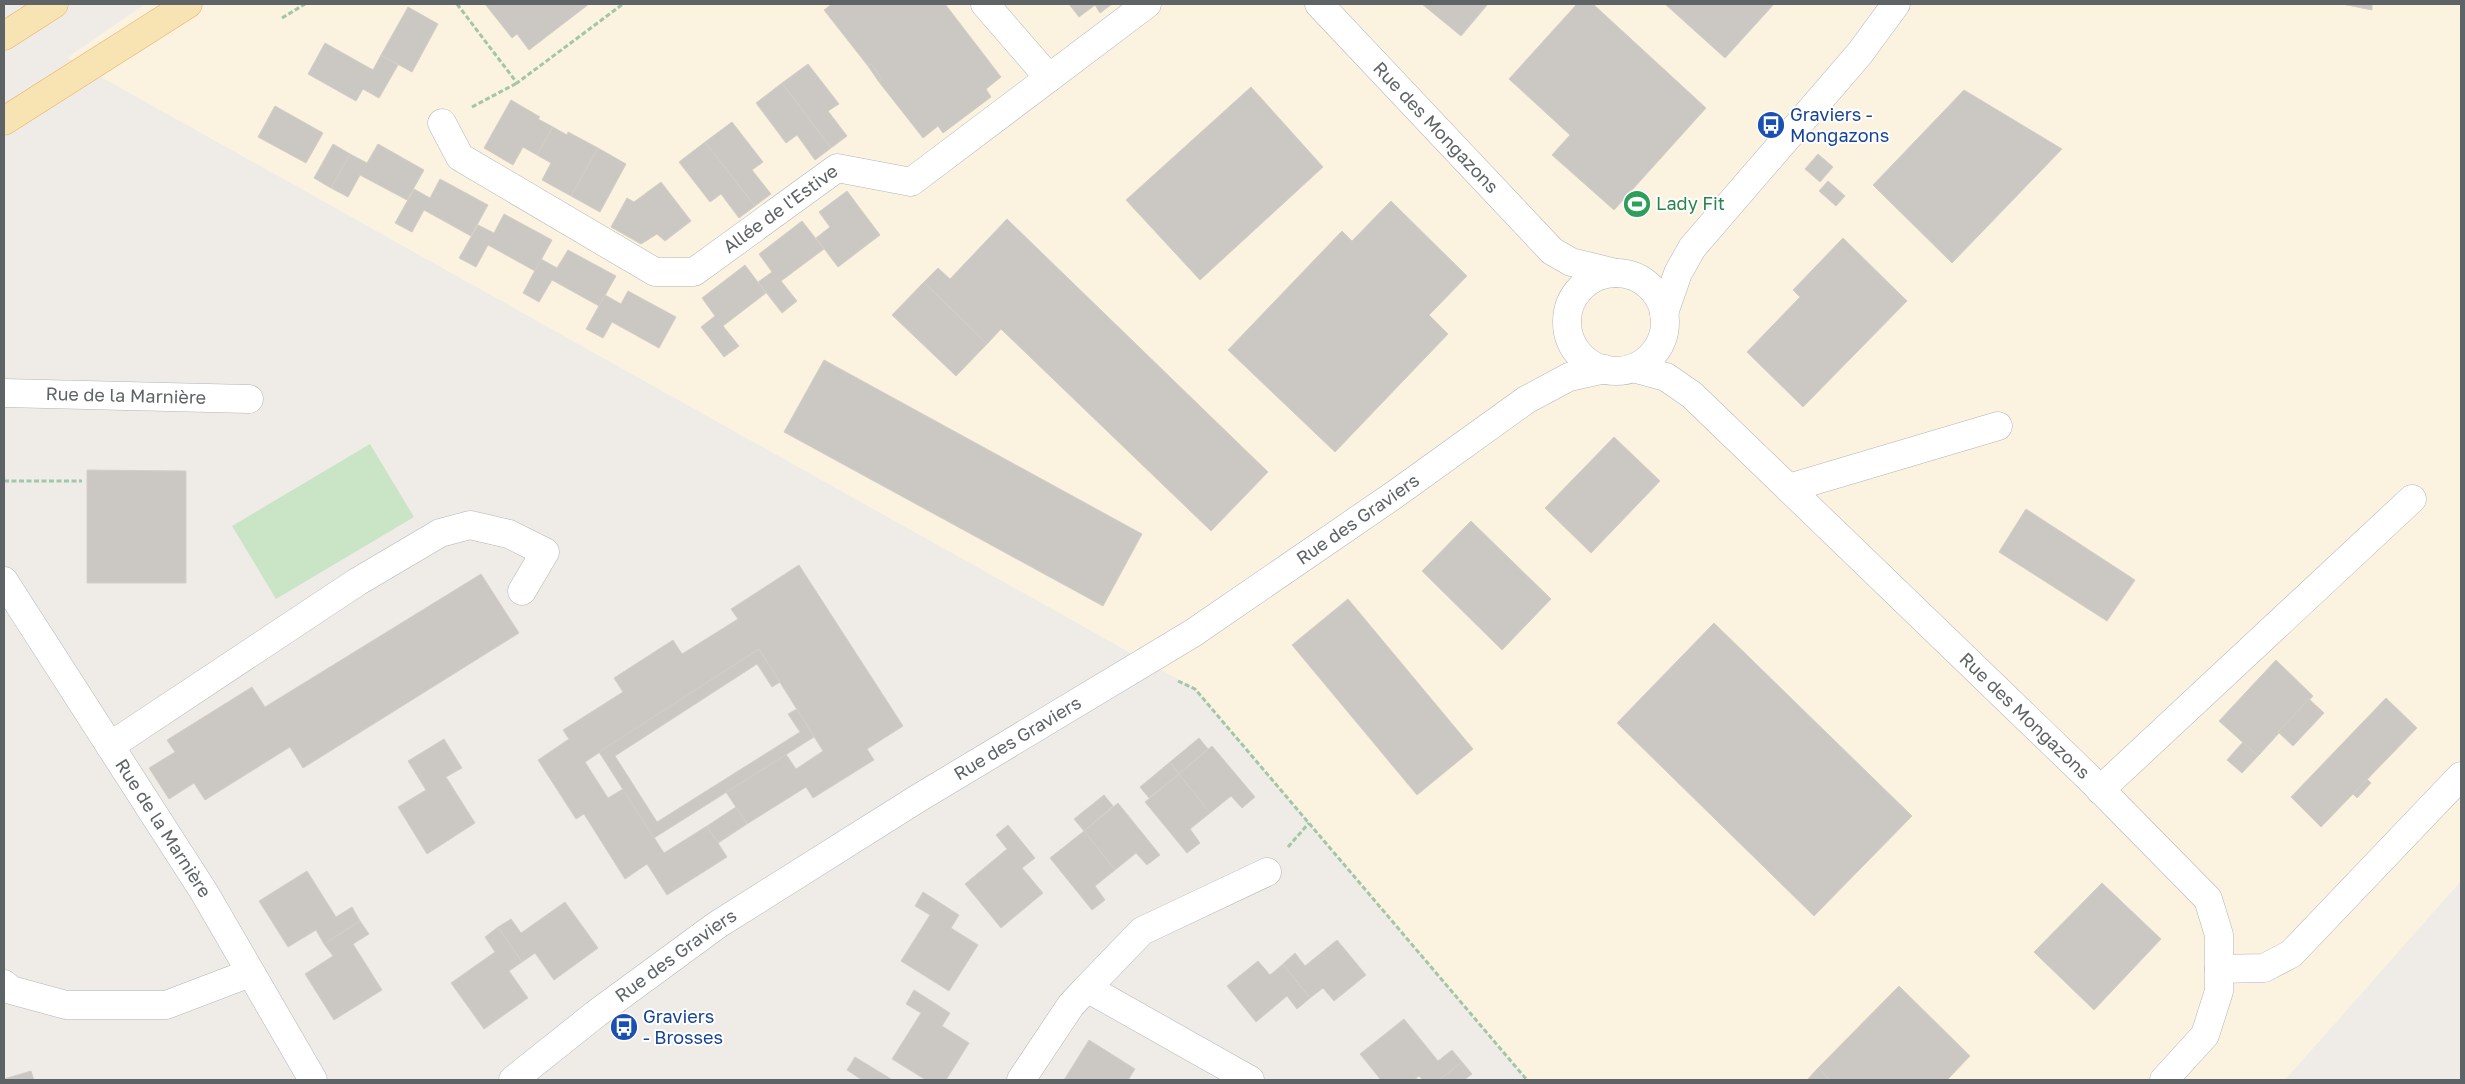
<svg xmlns="http://www.w3.org/2000/svg" width="2465" height="1084" viewBox="0 0 2465 1084" font-family="'Golos Text',sans-serif">
<style>
.commercial{fill:#fbf2e0}
.green{fill:#cae4c6}
.building{fill:#cbc7c3;stroke:#d4cec6}
.lines{fill:none;stroke-linecap:round;stroke-linejoin:round}
.minor-casing{stroke:#b2b5b8;stroke-width:29}
.major-casing{stroke:#e6b36a;stroke-width:29}
.path{stroke:#a1c7a7;stroke-width:3;stroke-dasharray:5 2.5;stroke-linecap:butt}
.minor{stroke:#fff;stroke-width:28}
.major{stroke:#f8e4b3;stroke-width:28}
.labels{text-anchor:middle;stroke-width:4;stroke-linejoin:round;paint-order:stroke}
.transit-label{font-size:18px;fill:#164399;stroke:#fff;text-anchor:start}
.street-label{font-size:18px;fill:#5e6366;stroke:#fff}
.leisure-label{font-size:18px;fill:#27864d;stroke:#fff;text-anchor:start}
</style>
<rect width="100%" height="100%" fill="#efece7"/>
<polygon class="commercial" points="145,4 2461,4 2461,881 2285,1080 1527,1080 1195,689 67,58"/>
<polygon class="green" points="370,444 414,517 276,599 232,526"/>
<g class="building">
<polygon points="485,4 589,4 529,50 517,34 512,38"/>
<polygon points="832,4 945,4 1001,77 986,89 991,97 943,133 938,126 923,138 879,82 882,79 871,64 868,66 824,10"/>
<polygon points="1069,4 1112,4 1100,13 1095,5 1079,17"/>
<polygon points="1422,4 1488,4 1461,36"/>
<polygon points="1577,4 1593,4 1706,108 1614,210 1552,155 1570,135 1509,79"/>
<polygon points="1665,4 1774,4 1725,58"/>
<polygon points="2342,4 2372,4 2372,10"/>
<polygon points="408,7 438,24 412,72 381,55"/>
<polygon points="325,43 373,70 381,55 398,65 379,98 363,89 356,101 308,74"/>
<polygon points="808,64 839,104 828,111 847,136 831,148 782,83"/>
<polygon points="871,64 882,79 879,82 868,66"/>
<polygon points="782,83 831,148 815,160 797,135 786,143 756,103"/>
<polygon points="1251,87 1323,167 1200,280 1126,200"/>
<polygon points="1964,90 2062,149 1952,263 1873,185"/>
<polygon points="511,100 540,117 538,119 553,127 537,155 523,147 513,165 484,148"/>
<polygon points="275,106 323,133 306,163 258,137"/>
<polygon points="732,122 763,162 752,170 771,194 755,206 705,142"/>
<polygon points="553,127 567,135 568,132 598,148 571,196 542,180 551,163 537,155"/>
<polygon points="705,142 755,206 739,218 721,194 710,202 679,162"/>
<polygon points="333,144 350,154 331,188 314,178"/>
<polygon points="378,144 424,170 407,200 360,175 348,197 331,188 350,154 367,163"/>
<polygon points="598,148 626,164 600,212 571,196"/>
<polygon points="1818,154 1833,167 1820,182 1805,169"/>
<polygon points="440,179 488,205 471,236 424,210 412,232 395,223 414,189 430,198"/>
<polygon points="1828,181 1845,196 1836,206 1819,191"/>
<polygon points="661,182 691,221 665,241 657,234 641,244 611,227 627,198 634,202"/>
<polygon points="847,191 880,235 838,267 816,238 830,227 819,212"/>
<polygon points="1391,201 1467,276 1429,315 1448,334 1335,452 1228,350 1342,231 1352,241"/>
<polygon points="504,214 552,240 535,271 488,245 476,267 459,258 478,225 494,233"/>
<polygon points="1007,219 1268,472 1211,531 1001,329 987,344 924,282 938,268 950,279"/>
<polygon points="802,221 824,249 781,281 797,301 782,313 758,282 772,272 759,254"/>
<polygon points="1843,238 1907,301 1803,407 1747,352 1800,297 1793,290"/>
<polygon points="568,250 616,276 599,306 552,280 539,302 523,293 541,259 557,268"/>
<polygon points="745,265 766,293 723,326 739,346 724,357 701,327 715,316 702,298"/>
<polygon points="924,282 987,344 956,376 892,315"/>
<polygon points="628,291 676,317 659,348 612,322 603,338 586,329 605,295 621,304"/>
<polygon points="824,360 1142,534 1103,606 784,432"/>
<polygon points="1614,437 1660,481 1591,553 1545,508"/>
<polygon points="87,470 186,471 186,583 87,583"/>
<polygon points="2026,509 2135,580 2107,621 1999,552"/>
<polygon points="1471,521 1551,599 1502,650 1422,571"/>
<polygon points="799,565 903,726 867,749 874,760 813,798 806,787 747,824 726,792 786,754 796,769 823,751 759,649 585,762 608,798 623,789 664,853 707,826 727,857 667,895 647,864 625,879 584,814 576,819 538,760 569,739 563,730 623,692 614,678 673,640 682,654 738,619 731,609"/>
<polygon points="481,574 519,633 303,768 290,747 205,800 194,783 169,799 149,768 175,752 167,740 252,687 265,707"/>
<polygon points="1348,599 1473,749 1417,795 1292,645"/>
<polygon points="1714,623 1912,816 1814,916 1617,723"/>
<polygon points="759,649 780,682 772,687 757,664 615,756 657,822 800,732 788,714 797,709 814,737 654,838 599,752"/>
<polygon points="2276,660 2313,696 2258,756 2219,721"/>
<polygon points="2386,698 2417,728 2321,827 2291,797"/>
<polygon points="2309,699 2324,713 2293,746 2278,732"/>
<polygon points="1199,738 1208,749 1179,774 1170,762"/>
<polygon points="444,739 462,768 446,777 475,823 427,854 398,807 426,790 408,761"/>
<polygon points="2243,742 2258,756 2242,773 2227,760"/>
<polygon points="1212,746 1255,797 1242,808 1231,796 1210,813 1179,774"/>
<polygon points="1170,762 1179,774 1149,798 1140,787"/>
<polygon points="1179,774 1210,813 1190,829 1200,843 1187,853 1145,802"/>
<polygon points="2367,779 2371,783 2357,798 2353,794"/>
<polygon points="1104,795 1113,806 1084,831 1074,819"/>
<polygon points="1118,803 1160,855 1147,865 1136,853 1115,870 1084,831"/>
<polygon points="736,807 747,824 718,843 707,826"/>
<polygon points="1008,825 1035,858 1022,868 1043,893 1001,928 965,884 1007,849 996,835"/>
<polygon points="1084,831 1115,870 1095,886 1105,900 1092,910 1050,858"/>
<polygon points="307,871 336,917 352,907 360,921 324,944 316,930 288,947 259,901"/>
<polygon points="2102,883 2161,939 2094,1010 2034,952"/>
<polygon points="923,892 959,915 951,928 978,945 949,991 901,961 930,915 915,906"/>
<polygon points="565,902 598,948 554,980 535,953 522,962 498,927 511,919 521,933"/>
<polygon points="360,921 369,934 353,944 382,990 334,1020 305,974 333,956 324,944"/>
<polygon points="498,927 522,962 509,971 528,998 484,1029 451,983 495,952 485,937"/>
<polygon points="1337,940 1366,975 1334,1001 1323,988 1310,998 1283,964 1295,953 1305,966"/>
<polygon points="1258,961 1270,975 1283,964 1310,998 1297,1009 1287,996 1256,1022 1227,986"/>
<polygon points="1899,986 1970,1056 1947,1080 1830,1080 1818,1068"/>
<polygon points="914,990 950,1013 942,1026 969,1043 946,1080 926,1080 892,1059 921,1013 906,1004"/>
<polygon points="1404,1019 1438,1061 1452,1050 1462,1062 1439,1080 1423,1080 1419,1076 1414,1080 1381,1080 1360,1054"/>
<polygon points="1089,1040 1135,1069 1128,1080 1064,1080"/>
<polygon points="855,1057 891,1079 890,1080 862,1080 847,1070"/>
<polygon points="1462,1062 1472,1074 1464,1080 1439,1080"/>
<polygon points="1818,1068 1830,1080 1807,1080"/>
<polygon points="31,1071 34,1080 4,1080 4,1079"/>
</g>
<g class="lines">
<defs>
<g id="minor">
<polyline points="985,4 1049,78"/>
<path id="s1" d="M 1319,4 L 1552,251 L 1571,262 L 1616,273"/>
<path id="s2" d="M 442,123 L 460,157 L 655,272 L 694,272 L 837,168 L 911,182 L 1147,4"/>
<circle cx="1616" cy="322" r="49"/>
<polyline points="1664,313 1678,273 1692,248 1860,53 1896,4"/>
<path id="s3" d="M 1633,368 L 1666,377 L 1692,395 L 2091,780 L 2208,899 L 2219,935 L 2219,991 L 2205,1035 L 2164,1080"/>
<path id="s4" d="M 4,393 L 249,399"/>
<polyline points="1789,488 1998,426"/>
<path id="s5" d="M 4,581 L 204,892 L 313,1080"/>
<polyline points="110,746 357,582 440,533 470,525 509,534 545,552 522,591"/>
<polyline points="2100,790 2412,499"/>
<polyline points="2219,969 2264,968 2291,954 2461,776"/>
<polyline points="4,984 11,990 66,1005 166,1005 250,973"/>
<polyline points="1087,988 1142,931 1267,872"/>
<path id="s6" d="M 513,1080 L 597,1013 L 717,925 L 917,799 L 1193,633 L 1394,495 L 1526,400 L 1569,377 L 1605,369"/>
<polyline points="1021,1080 1071,1005 1087,988 1250,1080"/>
</g>
<g id="major">
<polyline points="4,36 54,4"/>
<polyline points="4,121 188,4"/>
</g>
</defs>
<use href="#minor" class="minor-casing"/>
<use href="#major" class="major-casing"/>
<g class="path">
<polyline points="457,4 517,83 623,4"/>
<polyline points="282,18 305,4"/>
<polyline points="472,107 517,83"/>
<polyline points="4,481 82,481"/>
<polyline points="1178,681 1195,689 1527,1080"/>
<polyline points="1288,847 1309,823"/>
</g>
<use href="#minor" class="minor"/>
<use href="#major" class="major"/>
</g>
<defs>
<symbol id="bus-disc" viewBox="-11 -11 22 22"><circle r="9.5" fill="#1a4fb4" stroke="#fff"/><path d="M-5-6H5V4H4V6H2V4H-2V6H-4V4H-5ZM-3.5-4V0h7V-4ZM-3.5 1.2v1.5H-2V1.2ZM2 1.2v1.5H3.5V1.2Z" fill="#fff"/></symbol>
<symbol id="stadium-disc" viewBox="-11 -11 22 22"><circle r="9.5" fill="#2e9e5b" stroke="#fff"/><path d="M0-5a6.5 5 0 1 0 0 10a6.5 5 0 1 0 0-10ZM-3.5-1.8h7v3.6h-7Z" fill="#fff"/></symbol>
</defs>
<g fill-rule="evenodd">
<use href="#bus-disc" x="1755" y="109" width="32" height="32"/>
<use href="#stadium-disc" x="1621" y="188" width="32" height="32"/>
<use href="#bus-disc" x="608" y="1011" width="32" height="32"/>
</g>
<g class="labels">
<g class="transit-label">
<text x="1790" y="121">Graviers -<tspan x="1790" dy="21">Mongazons</tspan></text>
<text x="643" y="1023">Graviers<tspan x="643" dy="21">- Brosses</tspan></text>
</g>
<g class="street-label">
<text dy="6" stroke="none"><textPath href="#s1" startOffset="170">Rue des Mongazons</textPath></text>
<text dy="6" stroke="none"><textPath href="#s2" startOffset="411">Allée de l'Estive</textPath></text>
<text dy="6" stroke="none"><textPath href="#s4" startOffset="122">Rue de la Marnière</textPath></text>
<text dy="6" stroke="none"><textPath href="#s6" startOffset="1015">Rue des Graviers</textPath></text>
<text dy="6" stroke="none"><textPath href="#s3" startOffset="528">Rue des Mongazons</textPath></text>
<text dy="6" stroke="none"><textPath href="#s6" startOffset="610">Rue des Graviers</textPath></text>
<text dy="6" stroke="none"><textPath href="#s5" startOffset="294">Rue de la Marnière</textPath></text>
<text dy="6" stroke="none"><textPath href="#s6" startOffset="205">Rue des Graviers</textPath></text>
</g>
<g class="leisure-label">
<text x="1656" y="210">Lady Fit</text>
</g>
</g>
<rect width="2465" height="1084" fill="none" stroke="#5e6366" stroke-width="10"/>
</svg>
